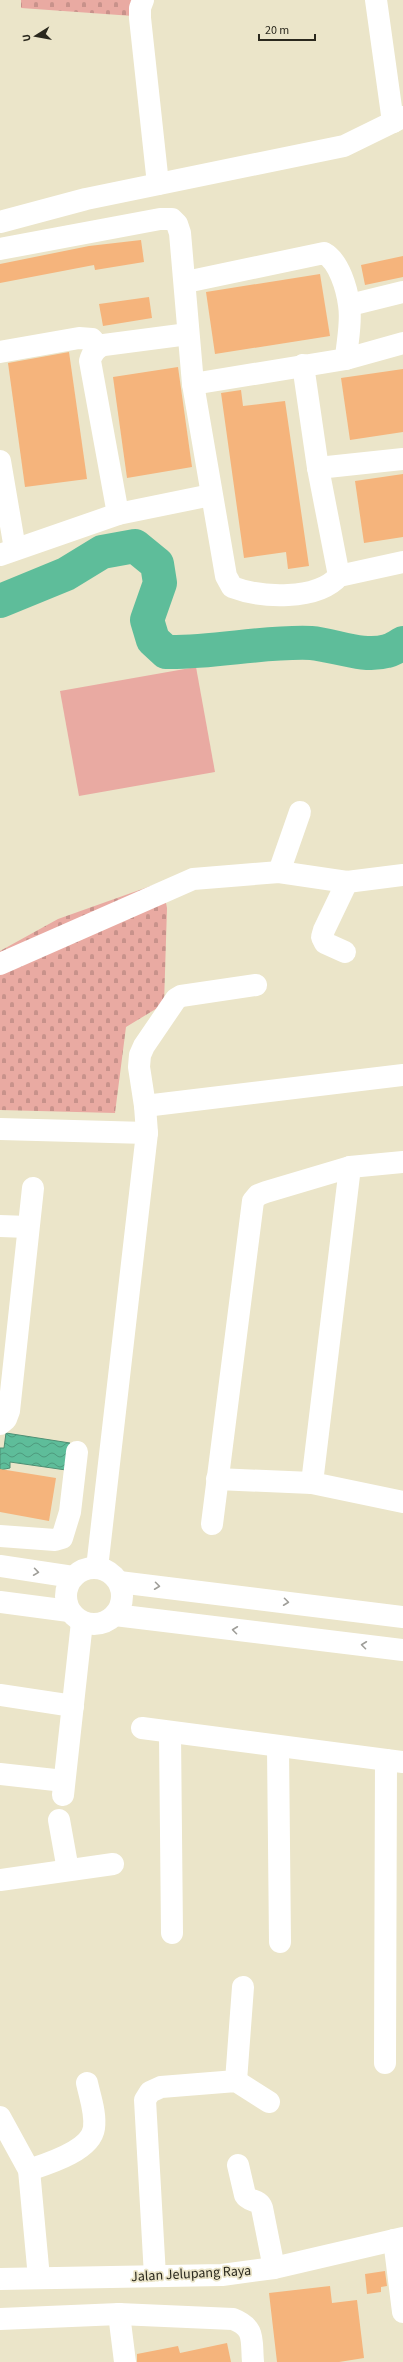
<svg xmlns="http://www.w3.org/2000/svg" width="403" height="2362" viewBox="0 0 403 2362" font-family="'Source Sans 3',sans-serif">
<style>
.green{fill:#e9aaa2}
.cemetery{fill:url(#cemetery-stones)}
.water{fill:url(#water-waves);stroke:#4e9074}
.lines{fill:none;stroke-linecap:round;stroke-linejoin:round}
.river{stroke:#5ebd9a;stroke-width:34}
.building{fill:#f5b47c}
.minor{stroke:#fff;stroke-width:22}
.oneway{stroke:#9f9e99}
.labels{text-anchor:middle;stroke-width:3.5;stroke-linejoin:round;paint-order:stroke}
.street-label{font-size:14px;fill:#2a281d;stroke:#ebe5c9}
</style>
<defs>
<pattern id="cemetery-stones" width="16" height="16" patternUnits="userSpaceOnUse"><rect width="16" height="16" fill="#e9aaa2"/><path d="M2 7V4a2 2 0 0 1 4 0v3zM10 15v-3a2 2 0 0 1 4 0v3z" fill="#c8928b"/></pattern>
<pattern id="water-waves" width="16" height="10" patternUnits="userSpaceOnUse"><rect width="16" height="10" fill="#5ebd9a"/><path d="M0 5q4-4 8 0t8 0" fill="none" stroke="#4e9a7d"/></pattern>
</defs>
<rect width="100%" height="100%" fill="#ebe5c9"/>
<polygon class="green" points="196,667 215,772 79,796 60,691"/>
<g class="cemetery">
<polygon points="21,0 138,0 133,16 21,8"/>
<polygon points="162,882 167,908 164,1004 126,1027 115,1113 0,1110 0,951 58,919"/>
</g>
<polygon class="water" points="6,1433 70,1443 66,1470 10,1462 10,1468 0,1470 0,1448 4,1448"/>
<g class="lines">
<path class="river" d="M 0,601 L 66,574 L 102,552 L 135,546 L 157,564 L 160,583 L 147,620 L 153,640 L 166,652 C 215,653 263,641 311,643 C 335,645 363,658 387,651 C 392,650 398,646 403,643"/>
</g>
<g class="building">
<polygon points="141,240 144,262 95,270 94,265 0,283 0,264 89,246"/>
<polygon points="403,256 403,277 365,285 361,265"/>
<polygon points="320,274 330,336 215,354 206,292"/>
<polygon points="149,297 152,318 103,326 99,304"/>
<polygon points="69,352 87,479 25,487 8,363"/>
<polygon points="178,367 192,467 127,478 113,377"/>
<polygon points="403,369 403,432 350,440 341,378"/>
<polygon points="241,390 243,406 285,401 309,566 288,569 286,552 244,558 221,393"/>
<polygon points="403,474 403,537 364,543 355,481"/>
<polygon points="0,1469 56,1478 49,1521 0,1512"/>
<polygon points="385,2271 387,2286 381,2287 381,2292 367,2294 365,2274"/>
<polygon points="330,2286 332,2303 357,2300 364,2358 339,2362 277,2362 269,2293"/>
<polygon points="227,2343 231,2362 137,2362 137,2354 178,2346 180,2353"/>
</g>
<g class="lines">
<g class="minor">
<polyline points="143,0 140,8 140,18 158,184"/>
<polyline points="376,0 393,122"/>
<polyline points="0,222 86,199 344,146 403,117"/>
<path d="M 0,249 L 160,219 L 172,219 L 177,224 L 180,233 L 193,384 L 226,576 L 232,587 C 261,598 317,601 339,576 L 403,562"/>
<path d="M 186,282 L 324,253 C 339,261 347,289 349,305 C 352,322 347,342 346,359"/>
<polyline points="350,305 403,292"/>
<polyline points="0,352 79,338 92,339 99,347"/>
<polyline points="303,365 318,468 339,576"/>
<polyline points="193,384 346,359 403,343"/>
<polyline points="0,461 15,549"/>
<polyline points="318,468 403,459"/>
<path d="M 118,514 L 90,361 C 92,353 97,347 104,345 L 188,334"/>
<polyline points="0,555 118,514 211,495"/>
<polyline points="279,872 300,812"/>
<polyline points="345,952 325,943 322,937 324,930 347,882"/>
<polyline points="0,964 193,879 279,872 347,882 403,875"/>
<polyline points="145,1106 403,1075"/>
<polyline points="0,1129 147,1133"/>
<polyline points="0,1226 28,1227"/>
<polyline points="0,1424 6,1419 9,1411 33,1188"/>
<polyline points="217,1479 312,1483 403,1502"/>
<polyline points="312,1483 350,1167"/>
<polyline points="212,1524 253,1201 258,1195 266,1192 350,1167 403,1162"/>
<polyline points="0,1536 55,1540 62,1538 70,1512 77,1452"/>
<polyline points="0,1566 73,1577"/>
<circle cx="94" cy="1596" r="28"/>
<polyline points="97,1568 147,1133 145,1106 139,1067 140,1055 144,1046 176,999 181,996 256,985"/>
<polyline points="119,1582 403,1617"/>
<polyline points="0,1602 69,1611"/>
<polyline points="115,1615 403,1650"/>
<polyline points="0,1695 73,1706"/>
<polyline points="142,1728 403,1762"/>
<polyline points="170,1734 172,1933"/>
<polyline points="278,1747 280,1942"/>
<polyline points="0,1774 64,1781"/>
<polyline points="63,1795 82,1622"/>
<polyline points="59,1820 68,1870"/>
<polyline points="0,1880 113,1864"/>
<polyline points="385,2063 386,1760"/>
<polyline points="236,2081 243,1987"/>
<polyline points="0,2117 29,2170 39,2278"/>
<path d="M 238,2165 L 245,2195 C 249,2202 259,2199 262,2208 L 274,2268"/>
<path d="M 29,2170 C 47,2164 91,2151 94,2128 C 96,2113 90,2097 87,2083"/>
<polyline points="394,2240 403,2312"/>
<polyline points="155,2276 145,2100 150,2092 161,2087 236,2081 269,2102"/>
<polyline points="0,2279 222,2275 274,2268 403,2238"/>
<polyline points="119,2314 125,2362"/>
<path d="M 0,2319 L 119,2314 L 233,2319 C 256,2328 251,2340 253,2362"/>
</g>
</g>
<defs><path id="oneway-chevron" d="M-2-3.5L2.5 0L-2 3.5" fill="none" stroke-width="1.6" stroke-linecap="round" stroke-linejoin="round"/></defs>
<g class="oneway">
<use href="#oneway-chevron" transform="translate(36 1572) rotate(8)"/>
<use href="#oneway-chevron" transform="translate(157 1586) rotate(7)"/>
<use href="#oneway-chevron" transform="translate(286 1602) rotate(7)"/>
<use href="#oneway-chevron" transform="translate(235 1630) rotate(-173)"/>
<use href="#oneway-chevron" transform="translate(364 1645) rotate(-173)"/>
</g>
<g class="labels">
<g class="street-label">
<text transform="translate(191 2273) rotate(-3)" y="5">Jalan Jelupang Raya</text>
</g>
</g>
<g transform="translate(36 36) rotate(259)" stroke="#ebe5c9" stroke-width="3" paint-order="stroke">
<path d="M0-3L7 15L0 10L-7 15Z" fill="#2a281d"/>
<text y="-6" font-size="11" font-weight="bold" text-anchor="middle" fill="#2a281d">U</text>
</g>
<path d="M259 34v6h56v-6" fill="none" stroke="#2a281d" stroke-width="2"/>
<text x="265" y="34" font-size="12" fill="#2a281d" stroke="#ebe5c9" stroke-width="3" paint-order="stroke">20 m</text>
</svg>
